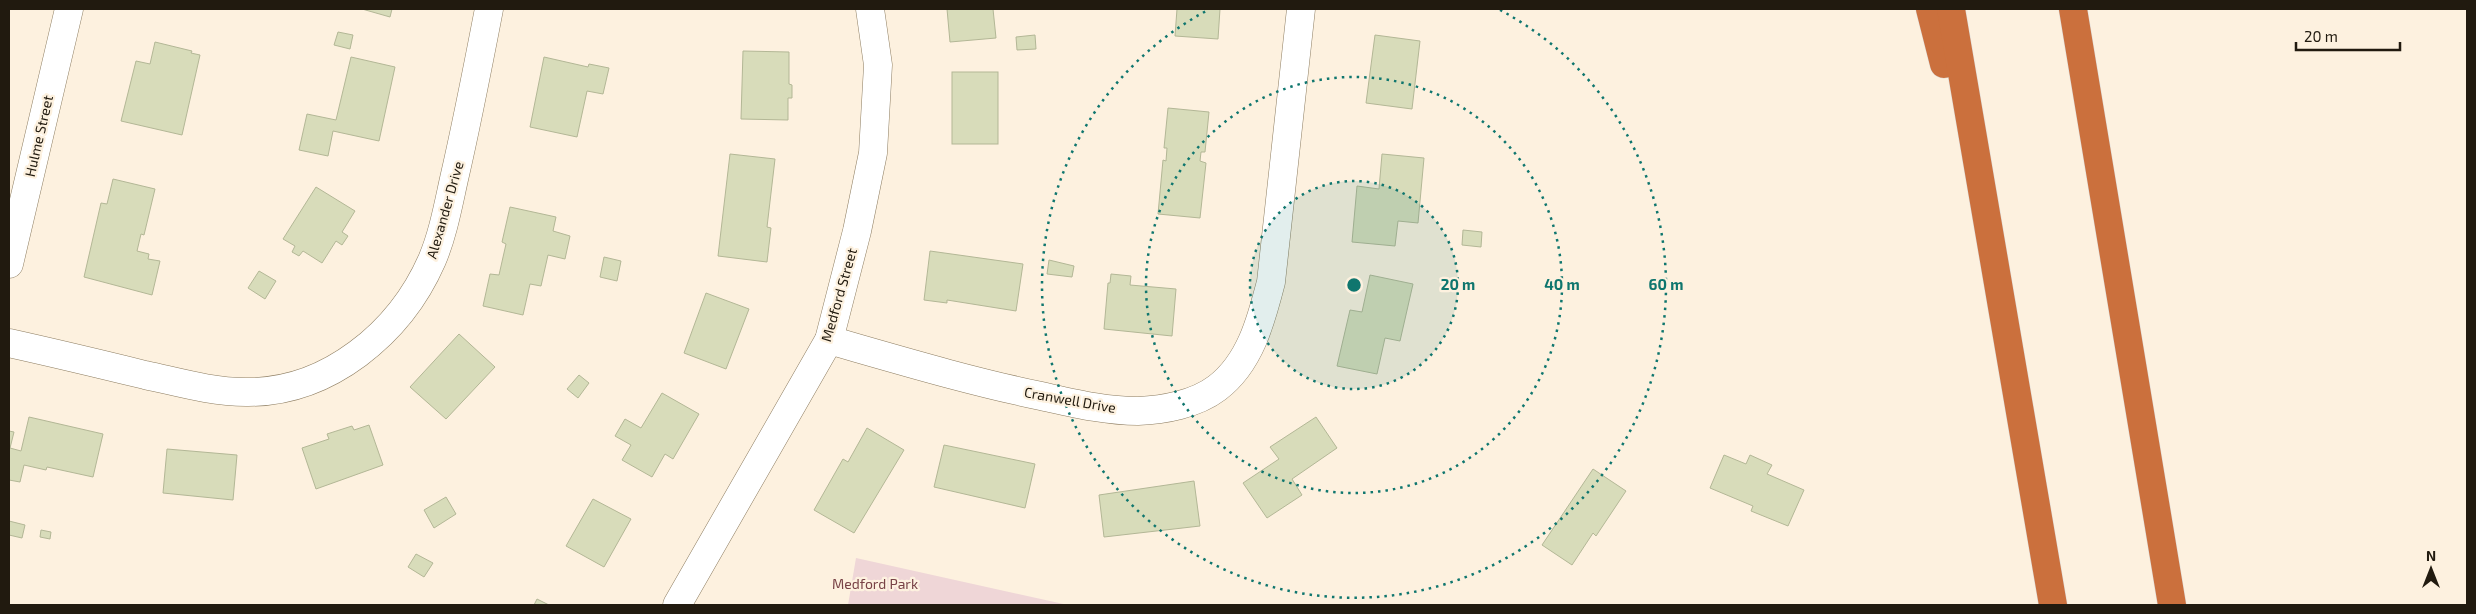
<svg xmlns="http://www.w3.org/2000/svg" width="2476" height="614" viewBox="0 0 2476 614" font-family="'Exo 2',sans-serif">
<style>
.green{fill:#efd6d7}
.building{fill:#d8dcba;stroke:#b3b796}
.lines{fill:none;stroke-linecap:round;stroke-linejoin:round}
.minor-casing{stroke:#8d7d61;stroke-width:29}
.motorway-casing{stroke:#dbdad9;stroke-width:29}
.minor{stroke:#fff;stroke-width:28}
.motorway{stroke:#cb703d;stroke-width:28}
.ring{fill:none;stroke:#0f766e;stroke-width:2.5;stroke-dasharray:2.5 5}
.labels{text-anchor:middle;stroke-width:4.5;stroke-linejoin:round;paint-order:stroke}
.street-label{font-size:14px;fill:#211a0f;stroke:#fdf1df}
.park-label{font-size:14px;fill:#784246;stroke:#fdf1df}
.centre{fill:#0f766e;stroke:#fdf1df;stroke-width:2.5}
.ring-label{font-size:15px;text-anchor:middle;font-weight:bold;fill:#0f766e;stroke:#fdf1df;stroke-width:4.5;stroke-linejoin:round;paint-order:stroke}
</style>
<rect width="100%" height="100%" fill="#fdf1df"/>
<polygon class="green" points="856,558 1068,605 848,605"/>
<g class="building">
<polygon points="362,9 392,9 390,17"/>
<polygon points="947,9 993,9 996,38 950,42"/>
<polygon points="1177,9 1220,9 1218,39 1175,36"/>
<polygon points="338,32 353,35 350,49 334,45"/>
<polygon points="1035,35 1036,49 1017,50 1016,37"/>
<polygon points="1375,35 1420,41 1412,109 1366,103"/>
<polygon points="155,42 192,51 191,53 200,55 182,135 121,121 136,61 150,64"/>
<polygon points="743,51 789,52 789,84 792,85 792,98 788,98 788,120 741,119"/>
<polygon points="351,57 395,67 379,141 333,131 328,156 299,150 307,114 336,120"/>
<polygon points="544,57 588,67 589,64 609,68 603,94 587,91 577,137 530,127"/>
<rect x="952" y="72" width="46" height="72"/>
<polygon points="1168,108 1209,112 1205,152 1201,152 1200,161 1206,163 1200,218 1158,214 1163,160 1166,161 1167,148 1164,148"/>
<polygon points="730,154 775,159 767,227 771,228 767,262 718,256"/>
<polygon points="1382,154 1424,158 1418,223 1398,221 1395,246 1352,242 1357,186 1379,189"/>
<polygon points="113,179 155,189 144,235 141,234 137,251 149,254 148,259 160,261 152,295 84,277 101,203 107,204"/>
<polygon points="316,187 355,211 342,232 348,236 342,245 336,241 322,263 303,251 299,256 292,252 295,246 283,239"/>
<polygon points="510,207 556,217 553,231 570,236 565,259 548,255 541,286 530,284 523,315 483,306 490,274 499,275 506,244 502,242"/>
<polygon points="1463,230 1482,232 1481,247 1462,245"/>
<polygon points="930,251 1023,264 1016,311 947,300 947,303 924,300"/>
<polygon points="604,257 621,261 617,281 600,277"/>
<polygon points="1049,260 1074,266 1072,277 1047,274"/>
<polygon points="259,271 276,281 265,299 248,288"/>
<polygon points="1111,274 1131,276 1130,285 1176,289 1172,336 1104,329 1108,283 1110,283"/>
<polygon points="1370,275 1413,284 1400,341 1385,338 1377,374 1337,366 1350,310 1362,312"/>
<polygon points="706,293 749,309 726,369 684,353"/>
<polygon points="459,334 495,367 446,419 410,387"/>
<polygon points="579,375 589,383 578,398 567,389"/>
<polygon points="662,393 699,414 673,459 665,454 652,477 622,460 631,445 615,436 625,419 641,428"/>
<polygon points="29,417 103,434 93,477 47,467 46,470 24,465 20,482 9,480 9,431 14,432 10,448 21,451"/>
<polygon points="1316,417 1337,448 1292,479 1302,495 1267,518 1243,483 1279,459 1270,447"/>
<polygon points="369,425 383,465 316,489 302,448 329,439 327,434 352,426 354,430"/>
<polygon points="867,428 904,450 854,533 814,510 843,459 848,462"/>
<polygon points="944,445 1035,464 1025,508 934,487"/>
<polygon points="167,449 237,455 233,500 163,493"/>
<polygon points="1724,455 1746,464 1750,455 1772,465 1767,474 1804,490 1788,526 1751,511 1753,506 1710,488"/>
<polygon points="1593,469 1626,491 1596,536 1593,533 1572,565 1542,545"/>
<polygon points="1194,481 1200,526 1104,537 1099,495"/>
<polygon points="446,497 456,514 434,528 424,510"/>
<polygon points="593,499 631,519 604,567 566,546"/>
<polygon points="9,521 25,525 22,538 9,535"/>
<polygon points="41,530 51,532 50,539 40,537"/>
<polygon points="416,554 433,563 424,577 408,567"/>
<polygon points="537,599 549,605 534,605"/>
</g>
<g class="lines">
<defs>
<g id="minor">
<polyline points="9,264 69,9"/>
<path d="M 829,340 C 899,360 969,381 1041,396 C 1073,403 1105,411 1138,411 C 1164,410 1196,404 1217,388 C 1250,363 1261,321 1271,282 L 1301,9"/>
<path d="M 9,343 C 54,353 100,364 145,375 C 178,382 211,392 246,392 C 328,393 400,333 432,260 C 443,234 448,206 454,179 C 467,123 478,66 489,9"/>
<polyline points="677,605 829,340 857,231 873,153 878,65 870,9"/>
</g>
<g id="motorway">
<polyline points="1930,9 1944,64"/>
<polyline points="1951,9 2053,605"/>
<polyline points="2073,9 2172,605"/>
</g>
</defs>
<use href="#minor" class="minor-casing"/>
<use href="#motorway" class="motorway-casing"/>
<use href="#minor" class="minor"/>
<use href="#motorway" class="motorway"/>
</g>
<circle cx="1354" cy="285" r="104" fill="#0f766e" fill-opacity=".12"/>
<g class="ring">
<circle cx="1354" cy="285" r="104"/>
<circle cx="1354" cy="285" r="208"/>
<path d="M1500 10A312 312 0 1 1 1208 10"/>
</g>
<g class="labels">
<g class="street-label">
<text transform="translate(39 136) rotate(-77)" y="5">Hulme Street</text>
<text transform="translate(445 210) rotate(-74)" y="5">Alexander Drive</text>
<text transform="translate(839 295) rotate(-74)" y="5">Medford Street</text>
<text transform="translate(1070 400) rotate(10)" y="5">Cranwell Drive</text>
</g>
<g class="park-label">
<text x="875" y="589">Medford Park</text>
</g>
</g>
<circle cx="1354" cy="285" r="8" class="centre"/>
<g class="ring-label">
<text x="1458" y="290">20 m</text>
<text x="1562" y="290">40 m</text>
<text x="1666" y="290">60 m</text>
</g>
<rect width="2476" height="614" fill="none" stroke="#211a0f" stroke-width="20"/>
<g transform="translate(2431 569)" stroke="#fdf1df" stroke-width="4" paint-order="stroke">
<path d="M0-4L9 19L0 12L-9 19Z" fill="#211a0f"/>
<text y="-8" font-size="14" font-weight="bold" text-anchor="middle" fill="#211a0f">N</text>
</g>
<path d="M2296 42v8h104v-8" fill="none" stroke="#211a0f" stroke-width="2.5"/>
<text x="2304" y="42" font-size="15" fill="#211a0f" stroke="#fdf1df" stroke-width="4" paint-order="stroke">20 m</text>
</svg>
